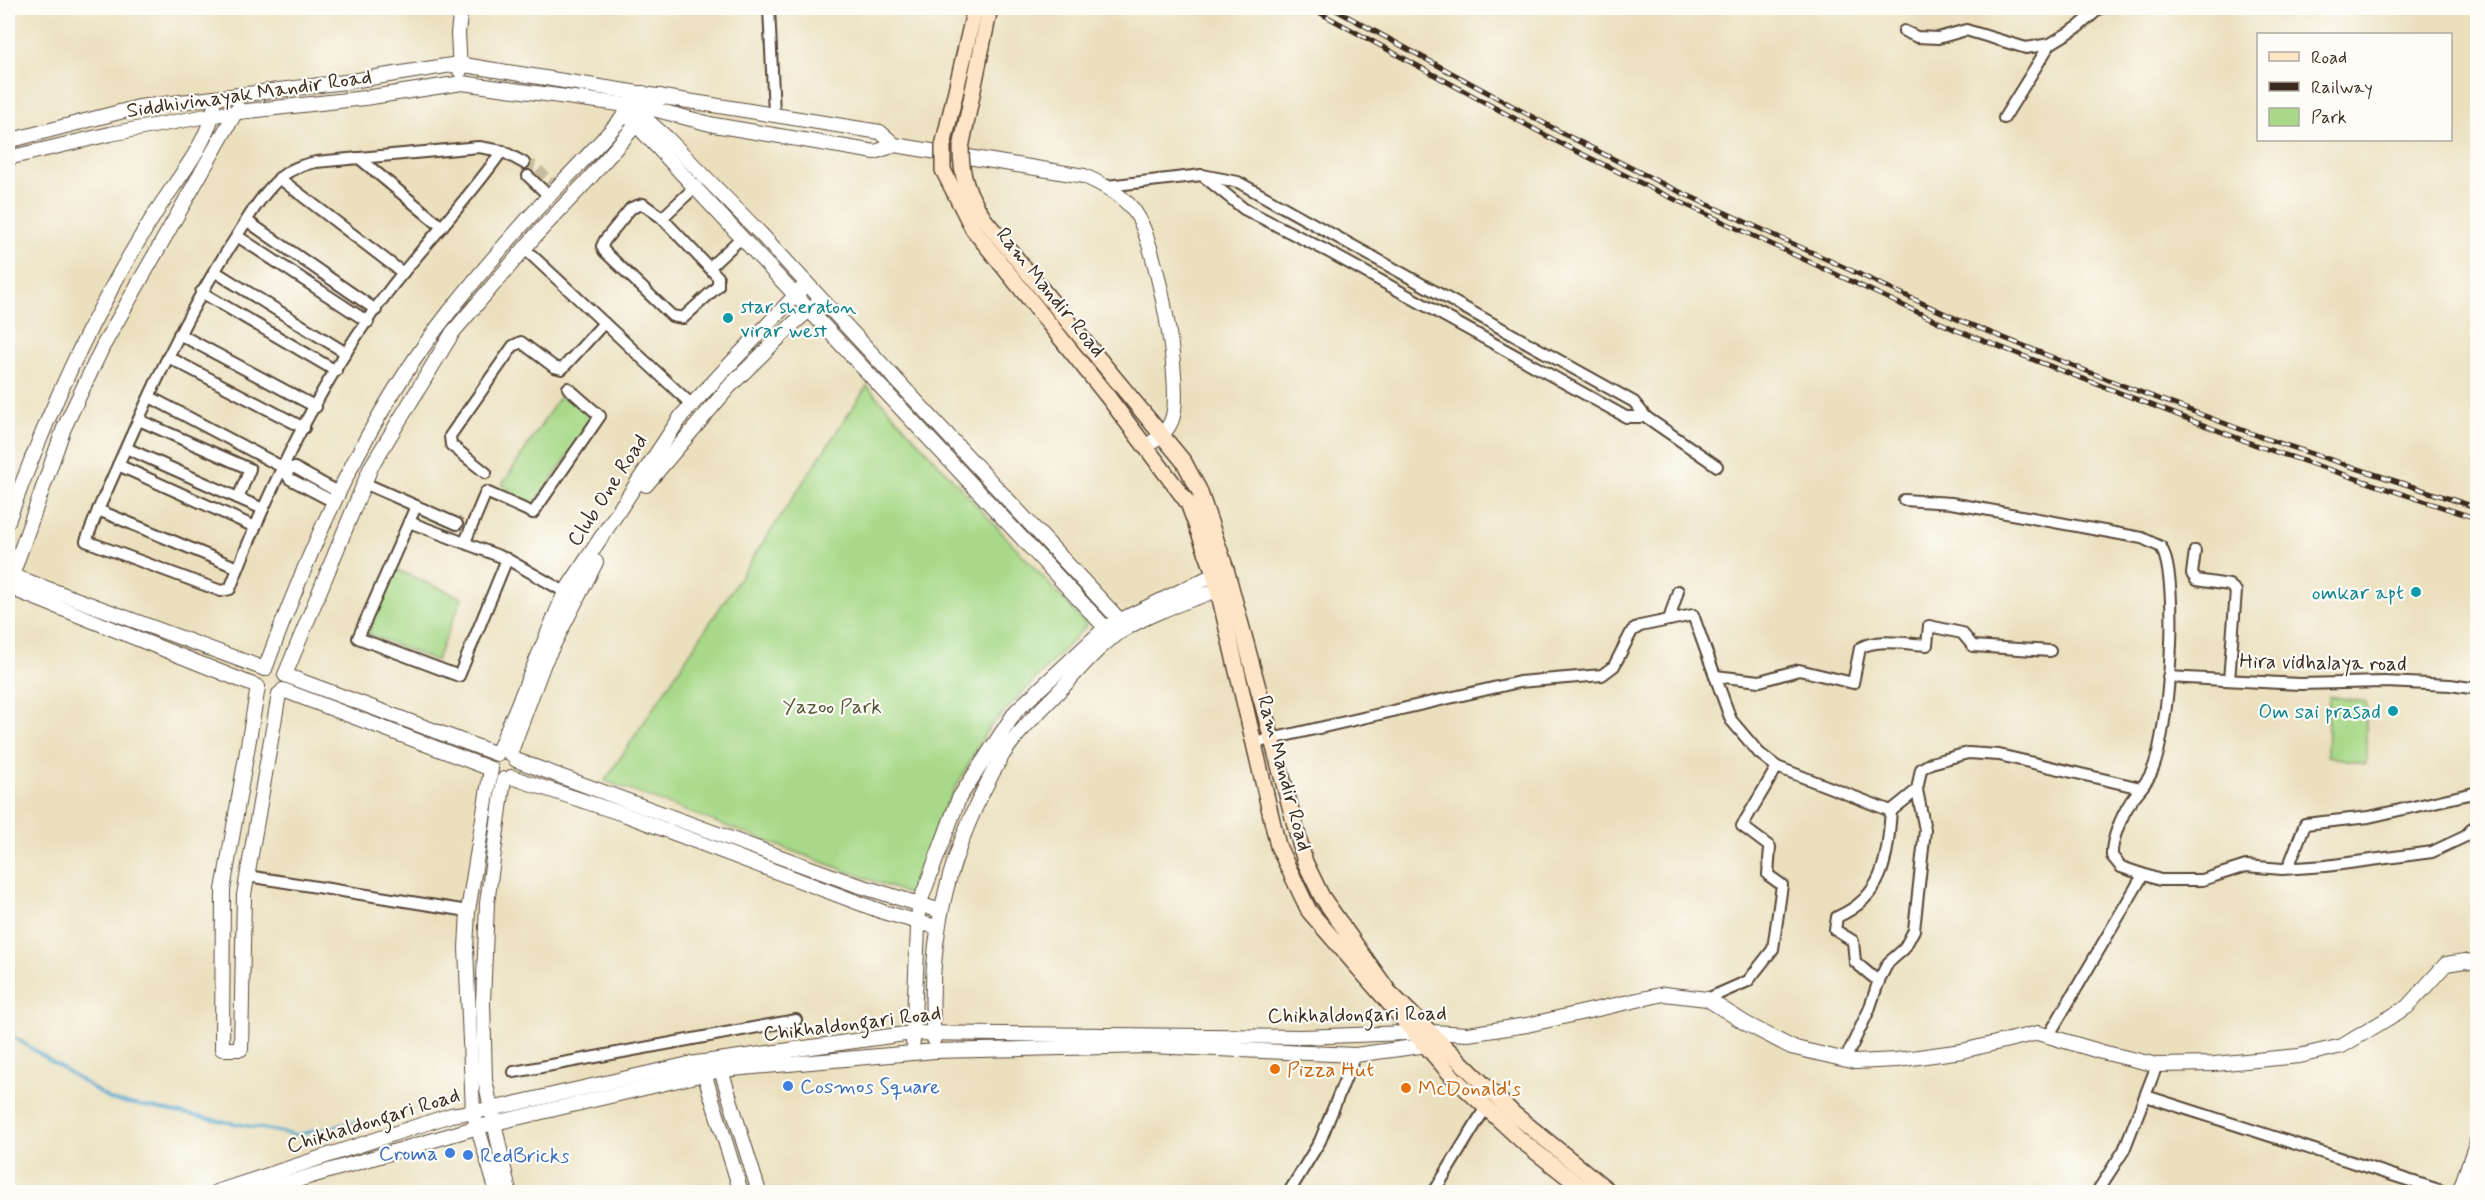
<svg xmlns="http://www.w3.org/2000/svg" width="2485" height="1200" viewBox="0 0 2485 1200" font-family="Mynerve,sans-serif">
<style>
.green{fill:#a7d988;stroke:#718253;stroke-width:1.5}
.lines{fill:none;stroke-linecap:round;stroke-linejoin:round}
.stream{stroke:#4fa5cc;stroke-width:3}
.minor-tunnel{stroke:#c8bc9e;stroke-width:10;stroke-dasharray:10 5;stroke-linecap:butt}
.minor-casing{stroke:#554536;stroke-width:14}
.tertiary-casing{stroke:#554536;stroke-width:16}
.secondary-casing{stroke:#554536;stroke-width:18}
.minor{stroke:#fff;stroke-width:10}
.tertiary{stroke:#fff;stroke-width:14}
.secondary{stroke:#ffe4c6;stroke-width:15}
.rail-casing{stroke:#3b2a1e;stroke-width:5}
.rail{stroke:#fdfcf7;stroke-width:3;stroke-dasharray:9;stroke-linecap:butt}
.secondary-bridge-casing{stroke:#554536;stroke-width:18;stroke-linecap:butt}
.secondary-bridge{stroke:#ffe4c6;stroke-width:15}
.culture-dot{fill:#0f9aa8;stroke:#fdfcf7;stroke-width:2}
.food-dot{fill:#e8710a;stroke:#fdfcf7;stroke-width:2}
.shop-dot{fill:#3f7fe0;stroke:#fdfcf7;stroke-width:2}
.labels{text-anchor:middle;stroke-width:4.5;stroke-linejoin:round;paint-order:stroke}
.street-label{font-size:21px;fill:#3b2a1e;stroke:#fdfcf7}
.culture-label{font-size:21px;fill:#0d838f;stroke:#fdfcf7;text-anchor:end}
.park-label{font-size:21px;fill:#565638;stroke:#fdfcf7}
.food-label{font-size:21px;fill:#c56008;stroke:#fdfcf7;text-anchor:start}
.shop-label{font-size:21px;fill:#366cbe;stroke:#fdfcf7;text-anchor:start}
</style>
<rect width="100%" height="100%" fill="#fdfcf7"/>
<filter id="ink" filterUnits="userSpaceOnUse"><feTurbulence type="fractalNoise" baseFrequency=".0167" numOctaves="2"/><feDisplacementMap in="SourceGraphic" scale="12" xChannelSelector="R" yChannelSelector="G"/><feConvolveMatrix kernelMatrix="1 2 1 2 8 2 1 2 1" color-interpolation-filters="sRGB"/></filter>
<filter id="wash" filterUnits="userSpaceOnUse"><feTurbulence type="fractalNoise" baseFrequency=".008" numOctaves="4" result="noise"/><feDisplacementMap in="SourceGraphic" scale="24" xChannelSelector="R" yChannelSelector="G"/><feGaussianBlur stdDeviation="1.35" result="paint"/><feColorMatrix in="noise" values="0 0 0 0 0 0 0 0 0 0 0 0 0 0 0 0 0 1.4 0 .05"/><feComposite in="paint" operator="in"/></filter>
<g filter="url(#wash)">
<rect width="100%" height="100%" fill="#ebe0be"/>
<g class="green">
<polygon points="867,386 1087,625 988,729 942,812 911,895 605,781"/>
<polygon points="562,393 594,418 533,507 502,485"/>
<polygon points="395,569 462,598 436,661 368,634"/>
<polygon points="2329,696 2366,702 2366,764 2327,756"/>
</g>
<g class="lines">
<polyline class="stream" points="8,1033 111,1100 296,1135 355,1122"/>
</g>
</g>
<g filter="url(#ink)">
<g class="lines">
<polyline class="minor-tunnel" points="528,176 524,163 535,166 557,188"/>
<defs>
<g id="minor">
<polyline points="769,8 774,113"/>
<polyline points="1904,31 1917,37 1938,38 1966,30 2026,48 2050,44 2078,27 2100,8"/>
<polyline points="2004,118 2050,44"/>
<polyline points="359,158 442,227"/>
<polyline points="1202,175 1244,209 1327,251 1626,417 1646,417"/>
<polyline points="528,176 549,196"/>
<polyline points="279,178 403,273"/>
<polyline points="1107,186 1202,175 1238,182 1634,402 1646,417 1717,466"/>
<polygon points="643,204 662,218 718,277 718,286 683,318 672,316 604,251 602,246 605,240 631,208"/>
<polyline points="662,218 694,188"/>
<polyline points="247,221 376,310"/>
<polyline points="237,236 368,322"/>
<polyline points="524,248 692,405"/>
<polyline points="710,267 741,238"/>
<polyline points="214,271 346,353"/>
<polyline points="201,292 336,371"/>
<polyline points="179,334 316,407"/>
<polyline points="168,357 304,428"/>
<polyline points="150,397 282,467"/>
<polyline points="139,420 250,469 238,498 263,509"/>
<polyline points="126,448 238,498"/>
<polyline points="118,465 255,527"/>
<polyline points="486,473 451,445 450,436 513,346 521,342 554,367 562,369 604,323"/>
<polyline points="364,483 457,524"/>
<path d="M 1904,500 L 1951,503 L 2142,538 L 2161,547 C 2181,581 2169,733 2152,771 C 2148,782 2138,791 2131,801 C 2122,815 2111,840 2112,856 L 2121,867 L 2160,880 L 2202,880 L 2246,866 L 2282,869 L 2326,866 L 2432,852 L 2464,837 L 2478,823"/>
<polyline points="334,502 290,479 282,467 295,468 338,492"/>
<polyline points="416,506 358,638 459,676 507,559"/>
<path d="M 98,510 L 86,541 L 221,591 L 230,589 C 270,485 324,374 393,285 C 429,240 469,198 502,151"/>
<polyline points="409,522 507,559 565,592"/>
<polyline points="465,542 486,492 533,513 600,416 568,388"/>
<polyline points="2195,551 2192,574 2196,580 2229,585 2236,591 2229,680"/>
<path d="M 238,568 L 98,510 C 139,419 178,325 233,242 C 247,220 260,196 279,179 C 289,169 302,165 316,162 L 479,147 L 502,151 L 524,163"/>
<polyline points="1669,620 1678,591"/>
<path d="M 1715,676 L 1760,681 L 1799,670 L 1853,683 L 1860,648 C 1878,638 1906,644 1927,645 L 1929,626 L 1962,633 L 1973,646 L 2050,651"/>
<polyline points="2168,677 2300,684 2385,682 2450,685 2478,689"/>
<polyline points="1254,743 1519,682 1602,675 1614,666 1632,631 1640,626 1693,615 1731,720 1759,753 1777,767 1891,811 1917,790"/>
<polyline points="2288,868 2305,824 2369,817 2478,792"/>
<polyline points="247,876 468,911"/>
<path d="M 1879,982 L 1855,962 L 1853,941 L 1835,930 L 1837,917 C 1885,896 1887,858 1891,811"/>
<polyline points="1707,999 1748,981 1773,949 1782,885 1768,875 1770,847 1742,826 1777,767"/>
<polyline points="2049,1035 2143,875"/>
<polyline points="1845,1060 1869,1010 1879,980 1888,963 1904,949 1914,930 1925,830 1917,790 1921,769 1931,763 1968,753 1999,755 2141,788"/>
<polyline points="514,1072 796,1020"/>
<polyline points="2146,1096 2445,1192"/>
<polyline points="1289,1192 1320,1141 1355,1055"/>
<polyline points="1434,1192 1486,1107"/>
<polyline points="2097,1192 2124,1150 2157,1065"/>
</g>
<g id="tertiary">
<polyline points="460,71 458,33 461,8"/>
<polyline points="661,96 588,180 536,235 453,332 371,467 285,675 497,754 565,592 682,415 806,284"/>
<polyline points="638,112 668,139 760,233 1127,628"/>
<polyline points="631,119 1114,637"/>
<path d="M 8,141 L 139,107 L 345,82 L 458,64 L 880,132 L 895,145 L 1084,176 C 1104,185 1127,197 1138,217 C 1157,251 1182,379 1173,416 C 1169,431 1158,439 1146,446"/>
<polyline points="8,158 110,134 212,115 365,98 462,83 649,108 714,125 875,152 895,145"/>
<polyline points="646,485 729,387 793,324 815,305"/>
<path d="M 8,521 C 37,442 69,365 110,291 C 124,264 140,238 156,212 C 177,179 205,148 214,109"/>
<path d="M 8,574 L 265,669 C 312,542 366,417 450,311 C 481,272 514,233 548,197 C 580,163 614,130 643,93"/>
<polyline points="9,584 64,428 103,346 238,108"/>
<polyline points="8,587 258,687 223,890 222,1049 241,1049 244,895 279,694"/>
<polyline points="283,690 491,769 468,911 466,948 473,1112 497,1192"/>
<polyline points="510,754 544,663 596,562"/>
<polyline points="516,760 854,884 941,911"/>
<polyline points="511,777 626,815 883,912 936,927"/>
<polyline points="504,779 487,903 483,1002 485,1080 509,1192"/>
<path d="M 934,1039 C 926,936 950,846 1002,756 C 1018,731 1042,709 1062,688 C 1080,669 1099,645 1122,631 C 1153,611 1191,600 1226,587"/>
<polyline points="913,1042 919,905 959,798 1016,711 1106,627 1222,571"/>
<polyline points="721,1070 759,1192"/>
<polyline points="704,1073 741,1192"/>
<polyline points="216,1192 451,1115 491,1109 689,1064 912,1033 1302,1037 1431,1032 1468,1034 1527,1025 1664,994 1707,999 1745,1023 1791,1047 1855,1062 1897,1060 1962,1051 2038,1033 2102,1052 2157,1065 2214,1064 2299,1056 2342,1046 2407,1007 2446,964 2465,961 2478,963"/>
<polyline points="257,1192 478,1127 721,1070 935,1051 1150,1046 1355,1055 1435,1044"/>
<polyline points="2459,1192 2478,1138"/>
<polyline points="2475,1192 2478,1187"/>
</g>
<g id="secondary">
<polyline points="1122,387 1184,462 1199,490 1226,569 1305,862 1322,897 1389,992 1514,1114 1610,1192"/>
<polyline points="1108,397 1188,503 1214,573 1278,846 1309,911 1453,1077 1522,1141 1587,1192"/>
</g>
</defs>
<use href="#minor" class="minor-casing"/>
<use href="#tertiary" class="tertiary-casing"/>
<use href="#secondary" class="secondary-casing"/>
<use href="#minor" class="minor"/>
<use href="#tertiary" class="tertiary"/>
<use href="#secondary" class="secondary"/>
<defs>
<g id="rail">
<polyline points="1311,8 1558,142 1661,193 1956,330 2261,447 2478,519"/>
<polyline points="1332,8 1564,134 1665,185 1959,320 2119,384 2264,438 2478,508"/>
</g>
</defs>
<use href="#rail" class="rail-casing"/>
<use href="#rail" class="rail"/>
<defs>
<g id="secondary-bridge">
<polyline points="975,8 943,146 943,170 973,229 1108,397"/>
<path d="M 990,8 L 961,148 C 961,180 968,193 984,219 L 1122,387"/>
</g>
</defs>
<use href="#secondary-bridge" class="secondary-bridge-casing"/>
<use href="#secondary-bridge" class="secondary-bridge"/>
</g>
</g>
<g class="culture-dot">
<circle cx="728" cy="318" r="6"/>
<circle cx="2416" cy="592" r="6"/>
<circle cx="2393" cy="711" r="6"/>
</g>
<g class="food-dot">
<circle cx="1275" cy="1069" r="6"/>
<circle cx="1406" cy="1088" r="6"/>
</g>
<g class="shop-dot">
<circle cx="788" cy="1086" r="6"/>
<circle cx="450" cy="1153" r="6"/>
<circle cx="468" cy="1155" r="6"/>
</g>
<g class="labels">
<g class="street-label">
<text transform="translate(249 93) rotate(-8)" y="7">Siddhivinayak Mandir Road</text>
<text transform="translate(1051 292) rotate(51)" y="7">Ram Mandir Road</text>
<text transform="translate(607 490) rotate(-57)" y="7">Club One Road</text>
<text transform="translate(2323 662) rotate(1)" y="7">Hira vidhalaya road</text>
<text transform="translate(1285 773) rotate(75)" y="7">Ram Mandir Road</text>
<text transform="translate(1357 1014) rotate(-1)" y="7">Chikhaldongari Road</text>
<text transform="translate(852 1023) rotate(-7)" y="7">Chikhaldongari Road</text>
<text transform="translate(373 1120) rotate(-17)" y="7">Chikhaldongari Road</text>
</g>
<g class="culture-label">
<text x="740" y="313" text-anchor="start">star sheraton<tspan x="740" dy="24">virar west</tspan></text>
<text x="2404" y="599">omkar apt</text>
<text x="2381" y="718">Om sai prasad</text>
</g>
<g class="park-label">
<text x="832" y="713">Yazoo Park</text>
</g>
<g class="food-label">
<text x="1287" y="1076">Pizza Hut</text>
<text x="1418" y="1095">McDonald's</text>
</g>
<g class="shop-label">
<text x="800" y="1093">Cosmos Square</text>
<text x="438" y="1160" text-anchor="end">Croma</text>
<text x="480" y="1162">RedBricks</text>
</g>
</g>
<rect width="2485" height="1200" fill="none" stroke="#fdfcf7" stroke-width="30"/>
<rect x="2257" y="33" width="195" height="108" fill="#fdfcf7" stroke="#afa8a0" stroke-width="1.5"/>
<rect x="2269" y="52" width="30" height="9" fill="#ffe4c6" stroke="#afa8a0" stroke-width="1.5"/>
<text x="2311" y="63" font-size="18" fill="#3b2a1e">Road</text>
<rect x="2269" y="82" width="30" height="9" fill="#3b2a1e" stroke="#afa8a0" stroke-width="1.5"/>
<text x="2311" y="93" font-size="18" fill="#3b2a1e">Railway</text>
<rect x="2269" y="108" width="30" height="18" fill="#a7d988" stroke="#afa8a0" stroke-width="1.5"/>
<text x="2311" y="123" font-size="18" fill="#3b2a1e">Park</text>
</svg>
